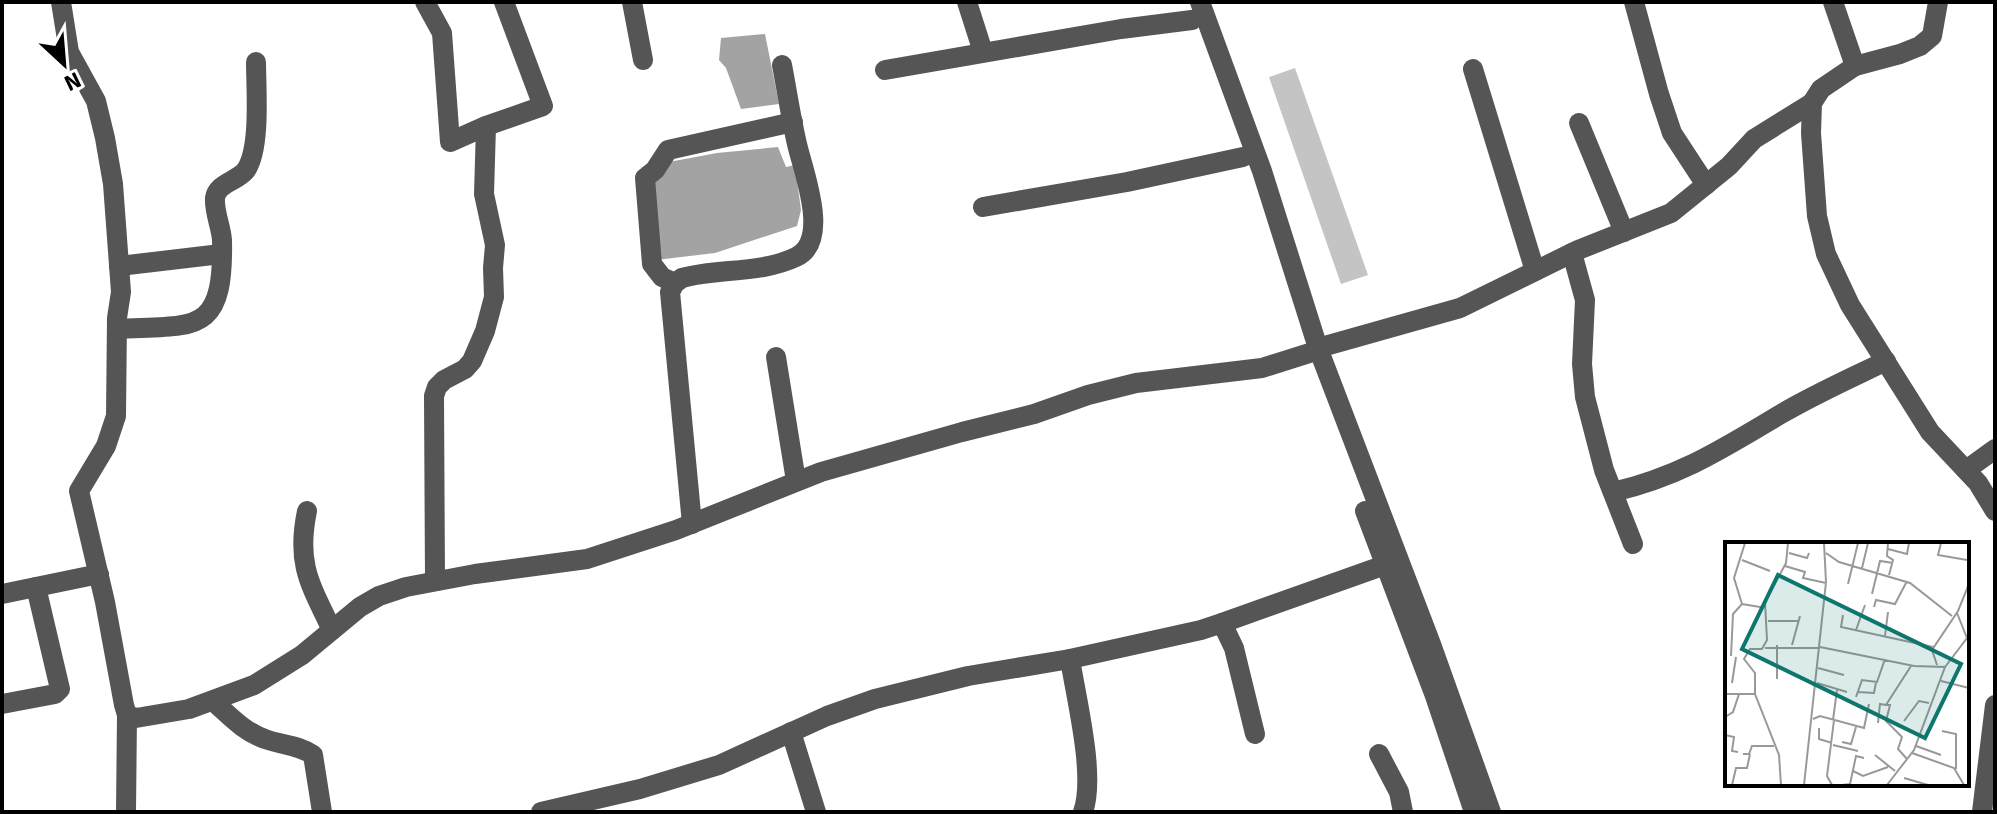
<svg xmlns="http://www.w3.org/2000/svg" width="1997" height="814" viewBox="0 0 1997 814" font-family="Signika,sans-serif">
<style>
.water{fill:#a3a3a3}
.building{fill:#c4c4c4}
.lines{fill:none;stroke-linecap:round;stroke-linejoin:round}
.minor{stroke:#555;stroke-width:20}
.inset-road{fill:none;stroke:#999;stroke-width:2}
.view{fill:#0f766e;fill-opacity:0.15;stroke:#0f766e;stroke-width:4}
.inset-edge{fill:none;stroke:#000;stroke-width:4}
</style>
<rect width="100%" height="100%" fill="#fff"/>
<g class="water">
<polygon points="765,34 779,104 741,109 726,68 719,60 721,38"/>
<polygon points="778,147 786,167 795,165 801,210 797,226 715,253 656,260 641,188 642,167 717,153"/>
</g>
<polygon class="building" points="1295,68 1368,275 1341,284 1269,77"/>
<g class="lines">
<g class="minor">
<polyline points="61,2 69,52 96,101 105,138 113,184 121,292 117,318 116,416 106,446 79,491 105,602 124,705 127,715 136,718 189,709 254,685 302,655 360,607 379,596 406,587 475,574 587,559 676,530 821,472 962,432 1034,414 1088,395 1136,383 1262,368 1319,350"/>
<polyline points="425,2 442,33 450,142 486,126 543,106 504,2"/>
<polyline points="632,2 643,60"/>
<polyline points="967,2 983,52"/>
<polyline points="1200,2 1262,171 1318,348 1431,644 1491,812"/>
<polyline points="1634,2 1659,94 1672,133 1706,185"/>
<polyline points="1833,2 1855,66"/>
<polyline points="1938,2 1932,36 1920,46 1900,54 1855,66 1821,89 1812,103 1811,133 1817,216 1826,254 1850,305 1930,432 1978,483 1995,511"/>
<polyline points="1473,69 1535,271"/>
<polyline points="885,70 1121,29 1192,20"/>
<polyline points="1579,123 1624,232"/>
<polyline points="983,207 1127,182 1243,157"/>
<polyline points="1572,253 1585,300 1582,364 1585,397 1604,470 1633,544"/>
<polyline points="119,266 221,254"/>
<polyline points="675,283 662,277 652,264 645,178 655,170 668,150 793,122"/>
<path d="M 117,329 C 196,325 224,336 222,240 C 221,226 214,212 215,198 C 217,183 238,181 246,170 C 261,148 256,88 256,62"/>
<polyline points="1318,348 1460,308 1578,250 1671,213 1729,166 1754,139 1812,103"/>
<polyline points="776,357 796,481"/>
<polyline points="1966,470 1995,449"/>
<path d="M 1613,492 C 1681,476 1722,449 1781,414 C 1815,394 1851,378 1886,361"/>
<path d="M 307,511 C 296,564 310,584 332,630"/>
<polyline points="1365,511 1435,696 1474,812"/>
<path d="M 692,524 L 670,292 L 675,283 L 682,278 C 719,268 760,274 796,257 C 831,241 803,171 797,144 C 791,118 787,91 782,65"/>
<polyline points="435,580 434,396 437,387 444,380 465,369 472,361 485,331 494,297 493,268 495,245 484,194 486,126"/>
<polyline points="2,594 99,574"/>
<polyline points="1222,623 1385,565"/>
<path d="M 1070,659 C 1076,698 1096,776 1083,812"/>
<path d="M 213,701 C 229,715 244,732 265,739 C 281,745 299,745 313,755 L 322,812"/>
<polyline points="2,704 55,694 60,689 36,587"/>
<polyline points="791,732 816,812"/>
<polyline points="1379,754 1399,792 1403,812"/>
<polyline points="126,812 127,715"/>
<polyline points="541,812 640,789 719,765 827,716 875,699 968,676 1070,659 1201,630 1222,623 1234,648 1255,734"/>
<polyline points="1982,812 1995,705"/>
</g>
</g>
<g transform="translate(1725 542)">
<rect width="244" height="244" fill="#fff"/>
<path class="inset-road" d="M 163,1 L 162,14 L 168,18 L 164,33M 216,1 L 213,13 L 242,18M 163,7 L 182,12 L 184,1M 64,11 L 82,16 L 84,11M 101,11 L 114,20 L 185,41 L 227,74M 17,18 L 45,29M 60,24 L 80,30 L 78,36 L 101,41M 137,26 L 143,1M 123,42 L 133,1M 147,52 L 155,19 L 168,21M 17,62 L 9,36 L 20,1M 17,62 L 41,66M 149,65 L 151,58 L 170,62 L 182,39M 118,73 L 116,85 L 208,105M 43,79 L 74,79M 131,88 L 140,63M 160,94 L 163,70M 52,103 L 52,137M 67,103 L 75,74M 95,105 L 189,124 L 220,125 L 189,208 L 162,243M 40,106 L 95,106M 6,114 L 8,72 L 17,62M 212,123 L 207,108 L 233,69 L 244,42M 220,125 L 242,96 L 232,71M 93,126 L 119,133M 216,139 L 244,146M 7,141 L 11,115M 92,141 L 122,150M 133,150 L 149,151 L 151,140M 0,152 L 30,152M 131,155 L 137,138 L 152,140 L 160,117M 161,163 L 165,163 L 161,179 L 177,195 L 173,207 L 182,217M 0,175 L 8,170 L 14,152M 88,177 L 95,174 L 139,186 L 144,162M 108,178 L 112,148M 179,179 L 194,159 L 204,161M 153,181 L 155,162 L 161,163 L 186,124M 94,186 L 94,197 L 107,201M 217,189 L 231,192 L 231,227M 0,193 L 9,195 L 7,209 L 13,210M 117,200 L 126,202 L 131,185M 108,203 L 133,209M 191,204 L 216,213M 187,211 L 229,226 L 239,243M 18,212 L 24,212 L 27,204 L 49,204M 150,213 L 170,229M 128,229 L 138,234 L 163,225M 179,236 L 203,243M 7,243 L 11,226 L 22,226 L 25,212M 56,243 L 54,213 L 30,152 L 30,131 L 19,117 L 25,107 L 37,107 L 42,98 L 40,60 L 61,21 L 63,1M 79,243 L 101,40 L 99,1M 107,243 L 102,234 L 109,178M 117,243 L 125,242 L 131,214 L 139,216"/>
<path class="view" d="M 53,33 L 236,122 L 200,196 L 17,107 Z"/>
<rect width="244" height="244" class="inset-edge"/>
</g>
<rect width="1997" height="814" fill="none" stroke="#000000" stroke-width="8"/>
<g transform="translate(64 64) rotate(154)" stroke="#ffffff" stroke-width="6" paint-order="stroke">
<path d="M0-6L14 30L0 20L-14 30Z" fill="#000000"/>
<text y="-12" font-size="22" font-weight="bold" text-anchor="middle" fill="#000000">N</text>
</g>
</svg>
